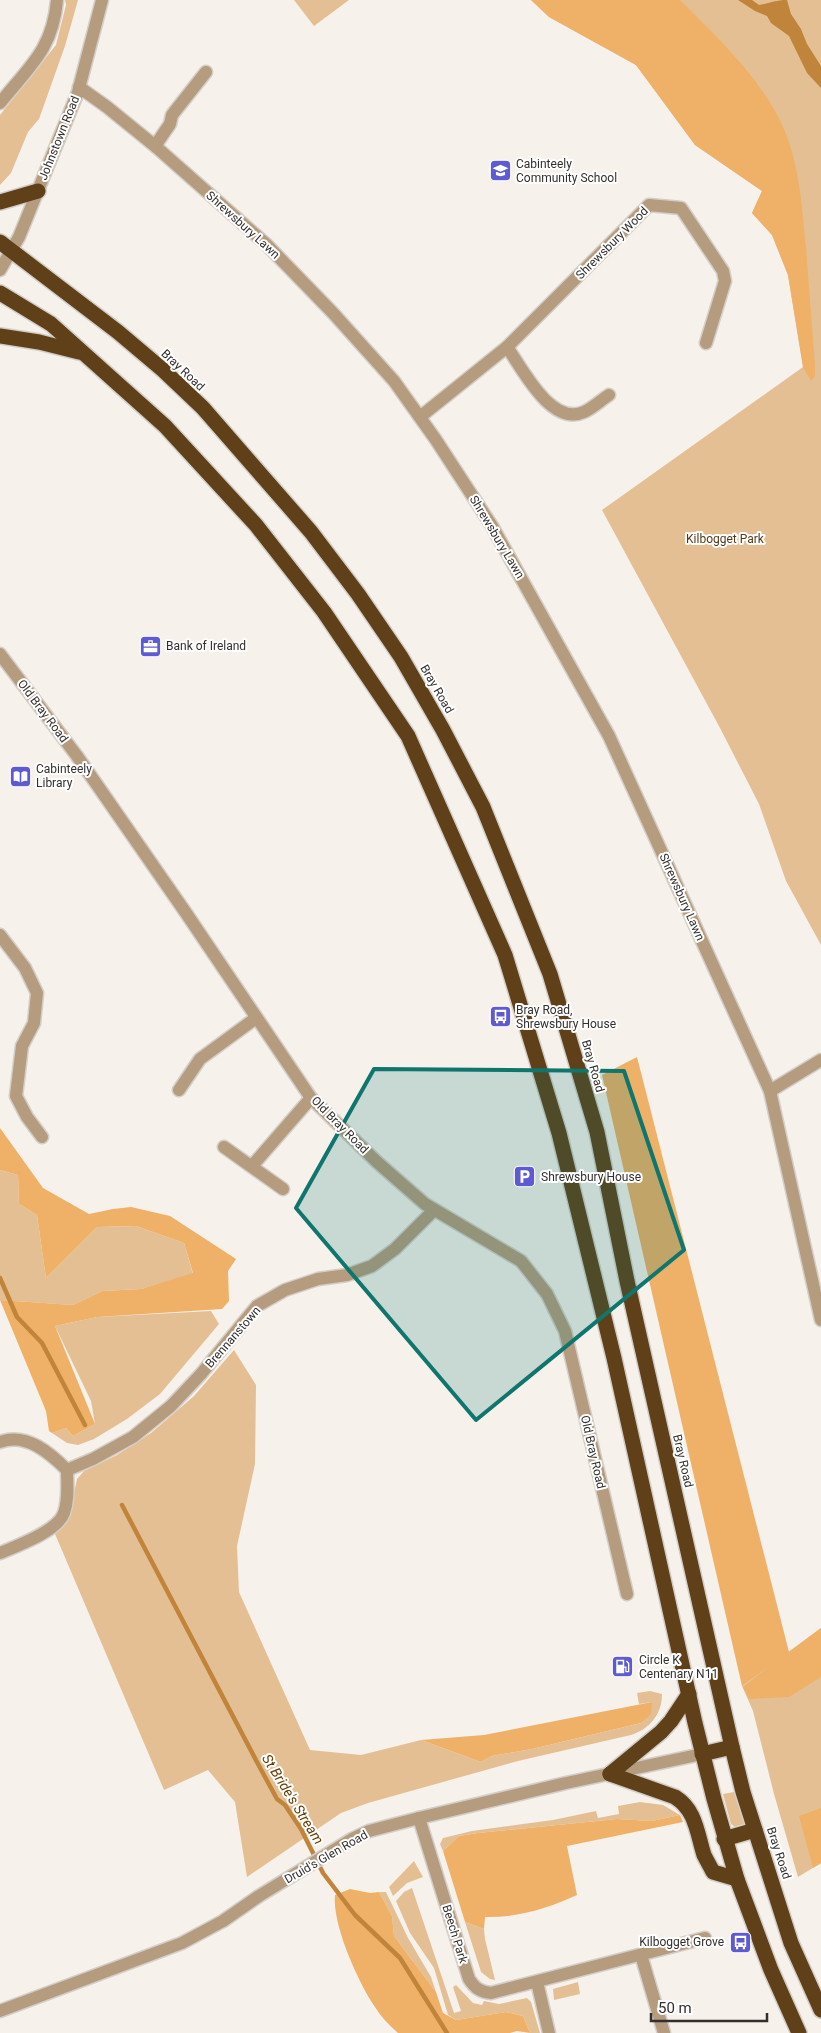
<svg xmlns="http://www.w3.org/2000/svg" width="821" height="2033" viewBox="0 0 821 2033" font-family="Roboto,sans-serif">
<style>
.green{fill:#e5bf94}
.forest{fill:#eeb167}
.water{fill:#c0853a}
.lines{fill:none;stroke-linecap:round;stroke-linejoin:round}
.stream{stroke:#c0853a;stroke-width:4.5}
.minor-casing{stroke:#d4cec9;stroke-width:15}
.highway-casing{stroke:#d4cec9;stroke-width:18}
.minor{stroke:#b69c7e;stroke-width:12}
.highway{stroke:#5f4018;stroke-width:15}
.marked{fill:#0f766e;fill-opacity:0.2;stroke:#0f766e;stroke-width:4;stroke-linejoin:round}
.labels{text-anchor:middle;stroke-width:4;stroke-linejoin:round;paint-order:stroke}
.street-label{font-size:12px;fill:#322f2d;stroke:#fff}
.poi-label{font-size:12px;fill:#322f2d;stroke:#fff;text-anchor:start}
.park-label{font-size:12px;fill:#543a1b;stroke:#fff}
.water-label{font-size:14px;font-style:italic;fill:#653d00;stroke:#fff}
</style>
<rect width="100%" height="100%" fill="#f7f1eb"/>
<g class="green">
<polygon points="65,0 78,0 65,46 39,119 28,132 11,173 0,185 0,115 56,45 66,5"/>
<polygon points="294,0 349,0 314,26"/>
<polygon points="531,0 821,0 821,945 786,881 759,804 720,728 602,510 803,367 788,275 772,235 752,213 762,191 695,145 636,65 549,17"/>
<polygon points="0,1170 18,1175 19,1204 37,1215 46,1278 97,1227 136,1226 184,1243 193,1274 141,1289 102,1291 73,1305 0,1300"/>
<polygon points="211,1311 219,1324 160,1394 127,1419 94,1439 78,1445 67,1443 52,1433 66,1428 73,1436 95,1424 91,1401 55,1326 97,1317"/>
<path d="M 234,1350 L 256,1385 L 255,1464 L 237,1546 L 239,1592 L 310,1750 L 361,1755 L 421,1740 L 481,1762 L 492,1756 L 532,1749 L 641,1723 L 652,1702 L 639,1704 L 637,1693 L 650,1691 L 662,1694 C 662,1714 650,1729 631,1735 L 518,1761 L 368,1803 L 341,1813 L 247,1877 L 235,1802 L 208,1770 L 164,1790 L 55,1534 L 61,1527 L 71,1508 L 77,1479 L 84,1471 L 117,1455 L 151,1433 L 194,1396 Z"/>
<polygon points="821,1628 821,1863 798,1877 774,1794 753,1711 742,1686"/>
<polygon points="739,1791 745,1823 742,1828 736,1828 731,1824 723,1794"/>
<polygon points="640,1802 663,1805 680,1815 652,1821 617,1819 478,1833 459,1836 443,1851 440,1844 443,1838 472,1831 553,1820 596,1811 598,1818 619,1814 618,1806"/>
<polygon points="414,1861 423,1877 407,1883 393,1896 389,1887"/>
<polygon points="412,1888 454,2013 461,2011 453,1987 456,1985 473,2003 482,2005 484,2001 499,2004 527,1998 531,2002 540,2033 530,2033 523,2016 506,2012 456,2020 448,2015 434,1968 410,1933 396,1901 404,1892"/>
<polygon points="379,1892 386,1892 408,1938 431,1977 436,1992 394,1936 392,1916"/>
<polygon points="465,1922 484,1929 485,1939 495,1980 490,1979 481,1972"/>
<polygon points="578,1982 580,1994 554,2000 553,1989"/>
</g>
<g class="forest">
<path d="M 531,0 L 680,0 C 717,37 763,80 784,129 C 800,167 802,208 806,248 C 809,287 812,326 815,365 L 815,376 L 811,381 L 803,367 L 788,275 L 772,235 L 752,213 L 762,191 L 695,145 L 636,65 L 549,17 Z"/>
<polygon points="637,1057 789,1652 821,1628 821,1677 789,1697 749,1699 743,1687 770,1666 742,1686 602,1075"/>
<polygon points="0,1128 43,1188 89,1214 113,1209 131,1207 170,1216 236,1259 228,1271 229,1301 222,1309 97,1317 55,1326 95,1424 73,1436 66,1428 52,1433 49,1431 46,1411 0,1300 73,1305 102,1291 141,1289 193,1273 184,1243 136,1226 97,1227 46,1278 37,1215 19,1204 18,1175 0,1170"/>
<polygon points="652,1702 651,1714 641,1723 532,1749 492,1756 481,1762 421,1740 484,1735"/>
<polygon points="821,1808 821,1863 813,1868 799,1816"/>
<path d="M 680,1815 L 683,1822 L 567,1846 L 577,1895 C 549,1908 517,1918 485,1917 L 484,1929 L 465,1922 L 443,1851 L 459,1836 L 478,1833 L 617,1819 L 652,1821 Z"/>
<path d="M 350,1889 L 370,1893 L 379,1892 L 392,1916 L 394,1936 L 436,1992 L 443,2013 L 456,2020 L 506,2012 L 523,2016 L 530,2033 L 517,2031 L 510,2033 L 398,2033 C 389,2025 381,2017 375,2007 C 358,1982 332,1924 335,1895 Z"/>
</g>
<path class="water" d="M 738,0 L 752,0 L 759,5 C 770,3 775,0 787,0 L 791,14 L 801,29 L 807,44 L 821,66 L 821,88 L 807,73 L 789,36 L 771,23 L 767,16 L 755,11 Z"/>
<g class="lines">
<g class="stream">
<polyline points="0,1278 17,1317 42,1343 85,1425"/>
<polyline points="122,1505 258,1764 277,1799 285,1805 301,1829 323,1873 355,1915 400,1958 447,2033"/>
</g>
<defs>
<g id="minor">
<polyline points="79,87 107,107 155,146 266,244 333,313 394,381 436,440 492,526 609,736 770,1091 821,1320"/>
<path d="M 0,103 C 29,67 53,49 57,0"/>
<polyline points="155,146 170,124 172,115 206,72"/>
<polyline points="0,270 19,237 78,92 102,0"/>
<path d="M 507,347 C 522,368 551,427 584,412 C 593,408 601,400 609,395"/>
<polyline points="420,417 507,347 649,205 681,208 723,271 725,281 706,343"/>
<polyline points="0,654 77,756 186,913 311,1098 377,1162 425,1204 521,1261 547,1294 565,1331 627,1594"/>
<polyline points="0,935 25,968 37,993 34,1023 22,1046 16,1096 27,1117 42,1137"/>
<polyline points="179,1090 200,1059 256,1018"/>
<polyline points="770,1091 821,1060"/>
<polyline points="224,1147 283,1189"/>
<polyline points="252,1166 311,1098"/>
<path d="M 0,1442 C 26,1432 50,1453 67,1470 C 67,1484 69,1499 64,1513 C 58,1531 17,1546 0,1553"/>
<polyline points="67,1470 93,1459 133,1437 171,1406 201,1374 257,1306 285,1290 318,1279 347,1275 372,1266 395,1249 434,1210"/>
<path d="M 419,1818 L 469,1979 C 475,1988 480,1992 491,1993 L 705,1938"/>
<polyline points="641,1955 664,2033"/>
<polyline points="537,1982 549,2033"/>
<polyline points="0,2011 182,1943 223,1921 259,1896 352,1839 369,1831 419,1818 566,1783 702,1754"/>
</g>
<g id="highway">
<polyline points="0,202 38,191"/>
<polyline points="0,242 118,332 163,370 203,408 311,532 358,594 401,657 443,730 483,807 550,974 597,1132 627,1281 732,1747 743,1792 791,1943 821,2010"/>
<polyline points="0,293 51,324 165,426 256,525 324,612 408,736 505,955 559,1133 614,1358 695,1723 714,1799 737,1879 771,1970 799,2033"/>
<polyline points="0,336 39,342 79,352"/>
<polyline points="702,1754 732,1747"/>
<path d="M 610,1774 L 675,1797 C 696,1810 697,1833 704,1855 C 707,1861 710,1866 713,1872 L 737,1879"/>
<polyline points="610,1774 661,1732 671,1721 689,1694"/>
<polyline points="724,1839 755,1830"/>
</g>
</defs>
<use href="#minor" class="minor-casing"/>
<use href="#highway" class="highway-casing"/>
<use href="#minor" class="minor"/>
<use href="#highway" class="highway"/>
</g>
<path class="marked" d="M 374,1069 L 624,1071 L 684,1250 L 476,1420 L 296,1208 Z"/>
<defs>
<symbol id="school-square" viewBox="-11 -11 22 22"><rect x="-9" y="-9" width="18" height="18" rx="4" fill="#5d5ad2" stroke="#fff"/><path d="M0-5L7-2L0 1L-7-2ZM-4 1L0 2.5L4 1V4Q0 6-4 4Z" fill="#fff"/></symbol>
<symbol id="office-square" viewBox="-11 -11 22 22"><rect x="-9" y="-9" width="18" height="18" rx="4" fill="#5d5ad2" stroke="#fff"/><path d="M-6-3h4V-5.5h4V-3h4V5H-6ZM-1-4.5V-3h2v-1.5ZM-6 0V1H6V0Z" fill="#fff"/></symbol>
<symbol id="library-square" viewBox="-11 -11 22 22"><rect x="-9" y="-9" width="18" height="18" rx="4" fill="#5d5ad2" stroke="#fff"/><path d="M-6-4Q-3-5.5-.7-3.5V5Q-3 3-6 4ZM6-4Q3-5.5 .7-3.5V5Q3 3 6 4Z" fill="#fff"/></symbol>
<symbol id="bus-square" viewBox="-11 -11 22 22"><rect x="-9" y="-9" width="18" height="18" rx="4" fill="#5d5ad2" stroke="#fff"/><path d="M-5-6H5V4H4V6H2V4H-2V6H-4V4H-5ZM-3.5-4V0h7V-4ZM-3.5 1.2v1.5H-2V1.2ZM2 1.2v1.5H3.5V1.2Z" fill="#fff"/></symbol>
<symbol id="parking-square" viewBox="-11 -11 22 22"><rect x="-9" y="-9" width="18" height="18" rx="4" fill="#5d5ad2" stroke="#fff"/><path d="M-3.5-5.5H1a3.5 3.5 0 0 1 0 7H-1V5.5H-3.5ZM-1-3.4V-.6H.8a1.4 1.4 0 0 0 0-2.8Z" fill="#fff"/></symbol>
<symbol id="fuel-square" viewBox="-11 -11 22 22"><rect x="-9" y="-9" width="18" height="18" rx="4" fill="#5d5ad2" stroke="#fff"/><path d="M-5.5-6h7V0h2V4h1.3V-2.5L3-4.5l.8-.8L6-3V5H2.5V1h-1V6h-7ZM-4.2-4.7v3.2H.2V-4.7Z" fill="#fff"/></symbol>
</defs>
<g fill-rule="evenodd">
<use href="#school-square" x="488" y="158" width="25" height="25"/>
<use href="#office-square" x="138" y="634" width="25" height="25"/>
<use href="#library-square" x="8" y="764" width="25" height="25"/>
<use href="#bus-square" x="488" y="1004" width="25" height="25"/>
<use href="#parking-square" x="512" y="1164" width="25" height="25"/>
<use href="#fuel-square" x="610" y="1654" width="25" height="25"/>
<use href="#bus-square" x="728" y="1930" width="25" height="25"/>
</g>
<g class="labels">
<g class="street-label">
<text transform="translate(59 138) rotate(-68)" y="4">Johnstown Road</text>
<text transform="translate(243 225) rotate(42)" y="4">Shrewsbury Lawn</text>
<text transform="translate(612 243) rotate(-45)" y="4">Shrewsbury Wood</text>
<text transform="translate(183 370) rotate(43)" y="4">Bray Road</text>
<text transform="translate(497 537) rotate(59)" y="4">Shrewsbury Lawn</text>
<text transform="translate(437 689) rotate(60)" y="4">Bray Road</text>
<text transform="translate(43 711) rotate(53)" y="4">Old Bray Road</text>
<text transform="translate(682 897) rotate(66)" y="4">Shrewsbury Lawn</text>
<text transform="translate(593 1066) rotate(74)" y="4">Bray Road</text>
<text transform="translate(340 1125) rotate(45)" y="4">Old Bray Road</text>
<text transform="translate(233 1337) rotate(-49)" y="4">Brennanstown</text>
<text transform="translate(593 1452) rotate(77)" y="4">Old Bray Road</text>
<text transform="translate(683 1461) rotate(77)" y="4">Bray Road</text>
<text transform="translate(779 1853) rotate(72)" y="4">Bray Road</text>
<text transform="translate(326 1857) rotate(-30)" y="4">Druid's Glen Road</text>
<text transform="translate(455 1934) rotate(73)" y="4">Beech Park</text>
</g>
<g class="poi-label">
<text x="516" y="168">Cabinteely<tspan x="516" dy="14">Community School</tspan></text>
<text x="166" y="650">Bank of Ireland</text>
<text x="36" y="773">Cabinteely<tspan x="36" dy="14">Library</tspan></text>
<text x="516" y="1014">Bray Road,<tspan x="516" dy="14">Shrewsbury House</tspan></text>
<text x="541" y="1181">Shrewsbury House</text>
<text x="639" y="1664">Circle K<tspan x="639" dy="14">Centenary N11</tspan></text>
<text x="724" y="1946" text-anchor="end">Kilbogget Grove</text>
</g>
<g class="park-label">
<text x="725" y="543">Kilbogget Park</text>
</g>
<g class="water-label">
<text transform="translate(293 1799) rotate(58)" y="5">St Bride's Stream</text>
</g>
</g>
<path d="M651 2013v8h116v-8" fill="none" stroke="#322f2d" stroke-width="2.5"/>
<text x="658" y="2013" font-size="15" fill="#322f2d" stroke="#ffffff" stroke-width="4" paint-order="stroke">50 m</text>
</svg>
